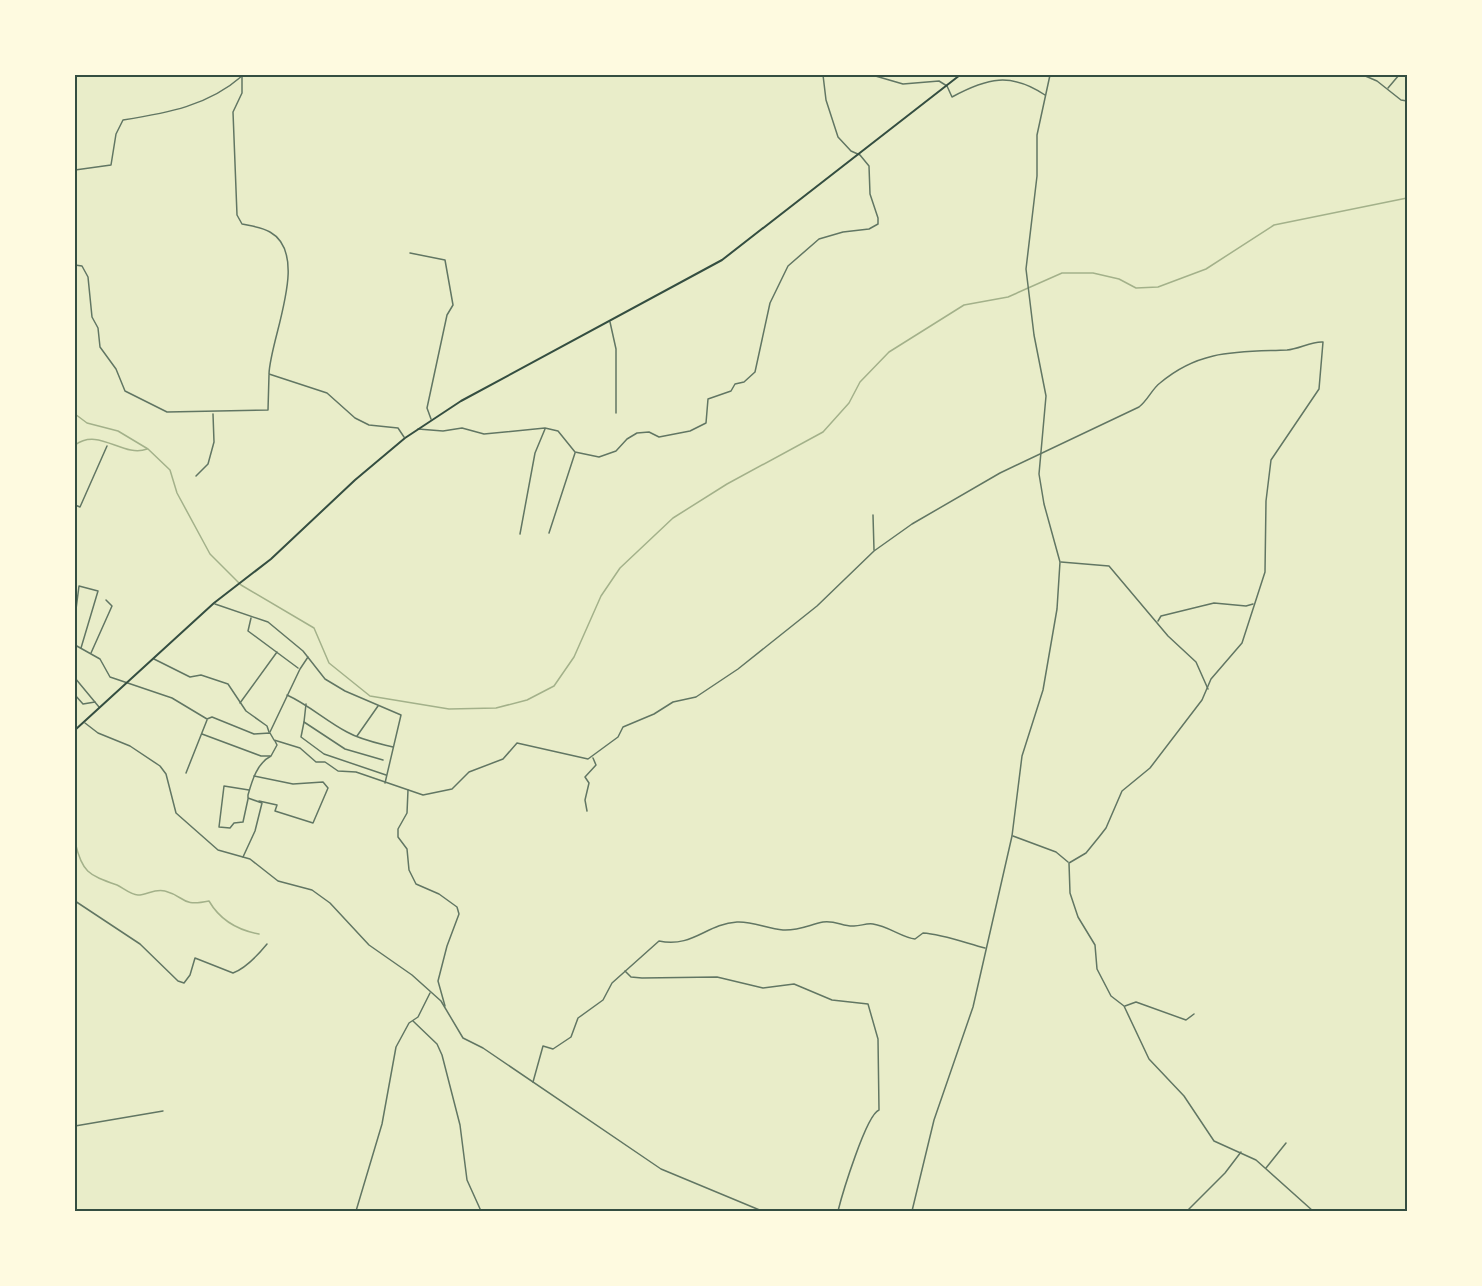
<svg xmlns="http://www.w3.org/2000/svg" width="1482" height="1286" viewBox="0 0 1482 1286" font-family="'Titillium Web',sans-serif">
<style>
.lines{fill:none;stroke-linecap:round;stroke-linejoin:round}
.stream{stroke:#a3b18a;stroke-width:1.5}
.minor{stroke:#617663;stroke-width:1.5}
.primary{stroke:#344e41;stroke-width:2}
.neatline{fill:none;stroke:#344e41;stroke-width:2}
</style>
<rect width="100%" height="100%" fill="#e9edc9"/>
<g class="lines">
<g class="stream">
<polyline points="75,414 87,423 118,431 148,449 170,470 177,493 210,554 241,585 314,628 329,663 370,696 449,709 496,708 527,700 554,686 574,657 601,596 620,568 673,518 727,484 823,432 849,403 860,382 889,352 964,305 1008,297 1062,273 1093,273 1119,279 1136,288 1158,287 1206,269 1274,225 1407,198"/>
<path d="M 75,445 C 99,427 123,458 147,449"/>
<path d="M 75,842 C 82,872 88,875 117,885 C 123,888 131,895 138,895 C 147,895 155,888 165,891 C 187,897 180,907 209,901 C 220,920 237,930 259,934"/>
</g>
<g class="minor">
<path d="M 872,75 L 903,84 L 939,81 L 947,86 L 952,97 C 987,78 1011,72 1045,95"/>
<polyline points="1363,75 1377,81 1401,100 1407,101"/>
<path d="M 242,76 L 242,93 L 233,112 L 237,215 L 242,224 C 251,226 262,227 270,232 C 311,255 270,338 269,374 L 327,393 L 355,418 L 369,425 L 398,428 L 404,437"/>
<polyline points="1388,88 1399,75"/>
<path d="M 75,170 L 111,165 L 116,134 L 123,120 C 167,113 208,106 242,76"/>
<polyline points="410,253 445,260 453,305 447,315 427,408 431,419"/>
<polyline points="75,265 82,266 88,277 92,317 98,328 100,347 116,369 125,391 167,412 268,410 269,375"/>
<polyline points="610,322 616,349 616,413"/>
<polyline points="418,429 443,431 462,428 484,434 545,428 558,431 575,452 599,457 616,451 627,439 637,433 649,432 659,437 690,431 706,423 708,399 731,391 735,384 744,382 755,372 770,303 788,266 819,239 843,232 869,229 878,224 878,218 870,194 869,166 860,155 851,151 838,137 826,100 823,75"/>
<polyline points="196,476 208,464 214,442 213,414"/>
<polyline points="75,505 80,507 107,446"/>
<polyline points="873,515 874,550"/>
<polyline points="549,533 575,453"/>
<polyline points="520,534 535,453 545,429"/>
<polyline points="1061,562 1109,566 1168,636 1196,662 1208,689"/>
<polyline points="215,604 268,622 303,651 325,679 345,691 401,715 385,783"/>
<polyline points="75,617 79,586 98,591 81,648"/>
<polyline points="251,618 248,631 298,668"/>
<polyline points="1158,621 1161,616 1214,603 1246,606 1253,604"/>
<path d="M 75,645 L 100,659 L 110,677 L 172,698 L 207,719 L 212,717 L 254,734 L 270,733 L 274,740 L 300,748 L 316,762 L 325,762 L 338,771 L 356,772 L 423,795 L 452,789 L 469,772 L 503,759 L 517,743 L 588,759 L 618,737 L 623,727 L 654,714 L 673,702 L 696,697 L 738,669 L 817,606 L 874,551 L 912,524 L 1000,473 L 1139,407 C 1148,400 1152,389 1160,383 C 1200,349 1238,352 1287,350 C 1299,349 1312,341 1323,342 L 1319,389 L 1271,460 L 1266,501 L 1265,572 L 1242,643 L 1211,679 L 1202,700 L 1150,768 L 1122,791 L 1106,828 L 1099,837 L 1086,853 L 1069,863 L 1070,893 L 1078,917 L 1095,945 L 1097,969 L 1111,996 L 1124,1006 L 1149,1059 L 1184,1096 L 1214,1141 L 1256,1160 L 1313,1211"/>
<polyline points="91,653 112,606 106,600"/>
<polyline points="154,659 190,677 201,675 228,684 246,711 267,726 269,732"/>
<polyline points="75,678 99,707"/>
<polyline points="75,695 83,704 95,702"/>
<path d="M 287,695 C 309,705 326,721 347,732 C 361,740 377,743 393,747"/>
<polyline points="240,703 277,652"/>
<polyline points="306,704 304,722 345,749 383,760"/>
<polyline points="304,722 301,737 324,754 386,775"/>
<polyline points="85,723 98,733 130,746 160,766 166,774 176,813 218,850 250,859 278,881 312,890 330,903 369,945 412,975 441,1001 463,1038 483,1048 661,1169 762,1211"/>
<polyline points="270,732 300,669 308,657"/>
<polyline points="202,734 261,756 270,756"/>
<polyline points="357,736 378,706"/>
<polyline points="186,773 207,720"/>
<polyline points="254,776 293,784 323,782 328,788 313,823 275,811 277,805 259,801"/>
<polyline points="408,790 407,813 398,829 398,837 407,849 409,870 416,884 439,894 457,907 459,914 447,946 438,981 445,1006"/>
<polyline points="248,799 243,822 234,823 230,828 219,827 224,786 249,790"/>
<polyline points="587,811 585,800 589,783 585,777 596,765 593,758"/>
<polyline points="1013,836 1056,852 1068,862"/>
<path d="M 243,857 L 255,831 L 262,803 L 248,798 L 248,795 C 252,781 257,763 271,756 L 277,745 L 275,741"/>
<polyline points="75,891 75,896"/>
<path d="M 75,901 L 140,944 L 178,981 L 184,983 L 190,975 L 195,958 L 233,973 C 246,968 258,955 267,944"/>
<path d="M 625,971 L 631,977 L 642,978 L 717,977 L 763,988 L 794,984 L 832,1000 L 868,1004 L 878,1039 L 879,1110 C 866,1115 842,1195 838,1211"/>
<polyline points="1125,1006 1136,1002 1186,1020 1194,1014"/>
<polyline points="413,1021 437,1044 442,1055 460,1125 467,1180 481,1211"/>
<path d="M 533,1082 L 543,1046 L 553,1049 L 571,1037 L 578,1018 L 603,1000 L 612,983 L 659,941 C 693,948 706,924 737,922 C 752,921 768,929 783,930 C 798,931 809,925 823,922 C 835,920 844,927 854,926 C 861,926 866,923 873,924 C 888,926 903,938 915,939 L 923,933 C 942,934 966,943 985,948"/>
<polyline points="75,1126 163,1111"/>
<polyline points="1266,1168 1286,1143"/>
<polyline points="356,1211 382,1124 396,1047 409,1023 418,1017 430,993"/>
<polyline points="912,1211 934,1120 973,1007 1012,836 1022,756 1043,690 1057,609 1060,562 1044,504 1039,474 1046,396 1034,335 1026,269 1037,176 1037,135 1050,75"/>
<polyline points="1187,1211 1225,1173 1241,1152"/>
</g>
<polyline class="primary" points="75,730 214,603 271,559 355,480 405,438 461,401 722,260 960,75"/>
</g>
<rect width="1482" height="1286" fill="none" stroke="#fefae0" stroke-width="153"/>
<rect x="76" y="76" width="1330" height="1134" class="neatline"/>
</svg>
